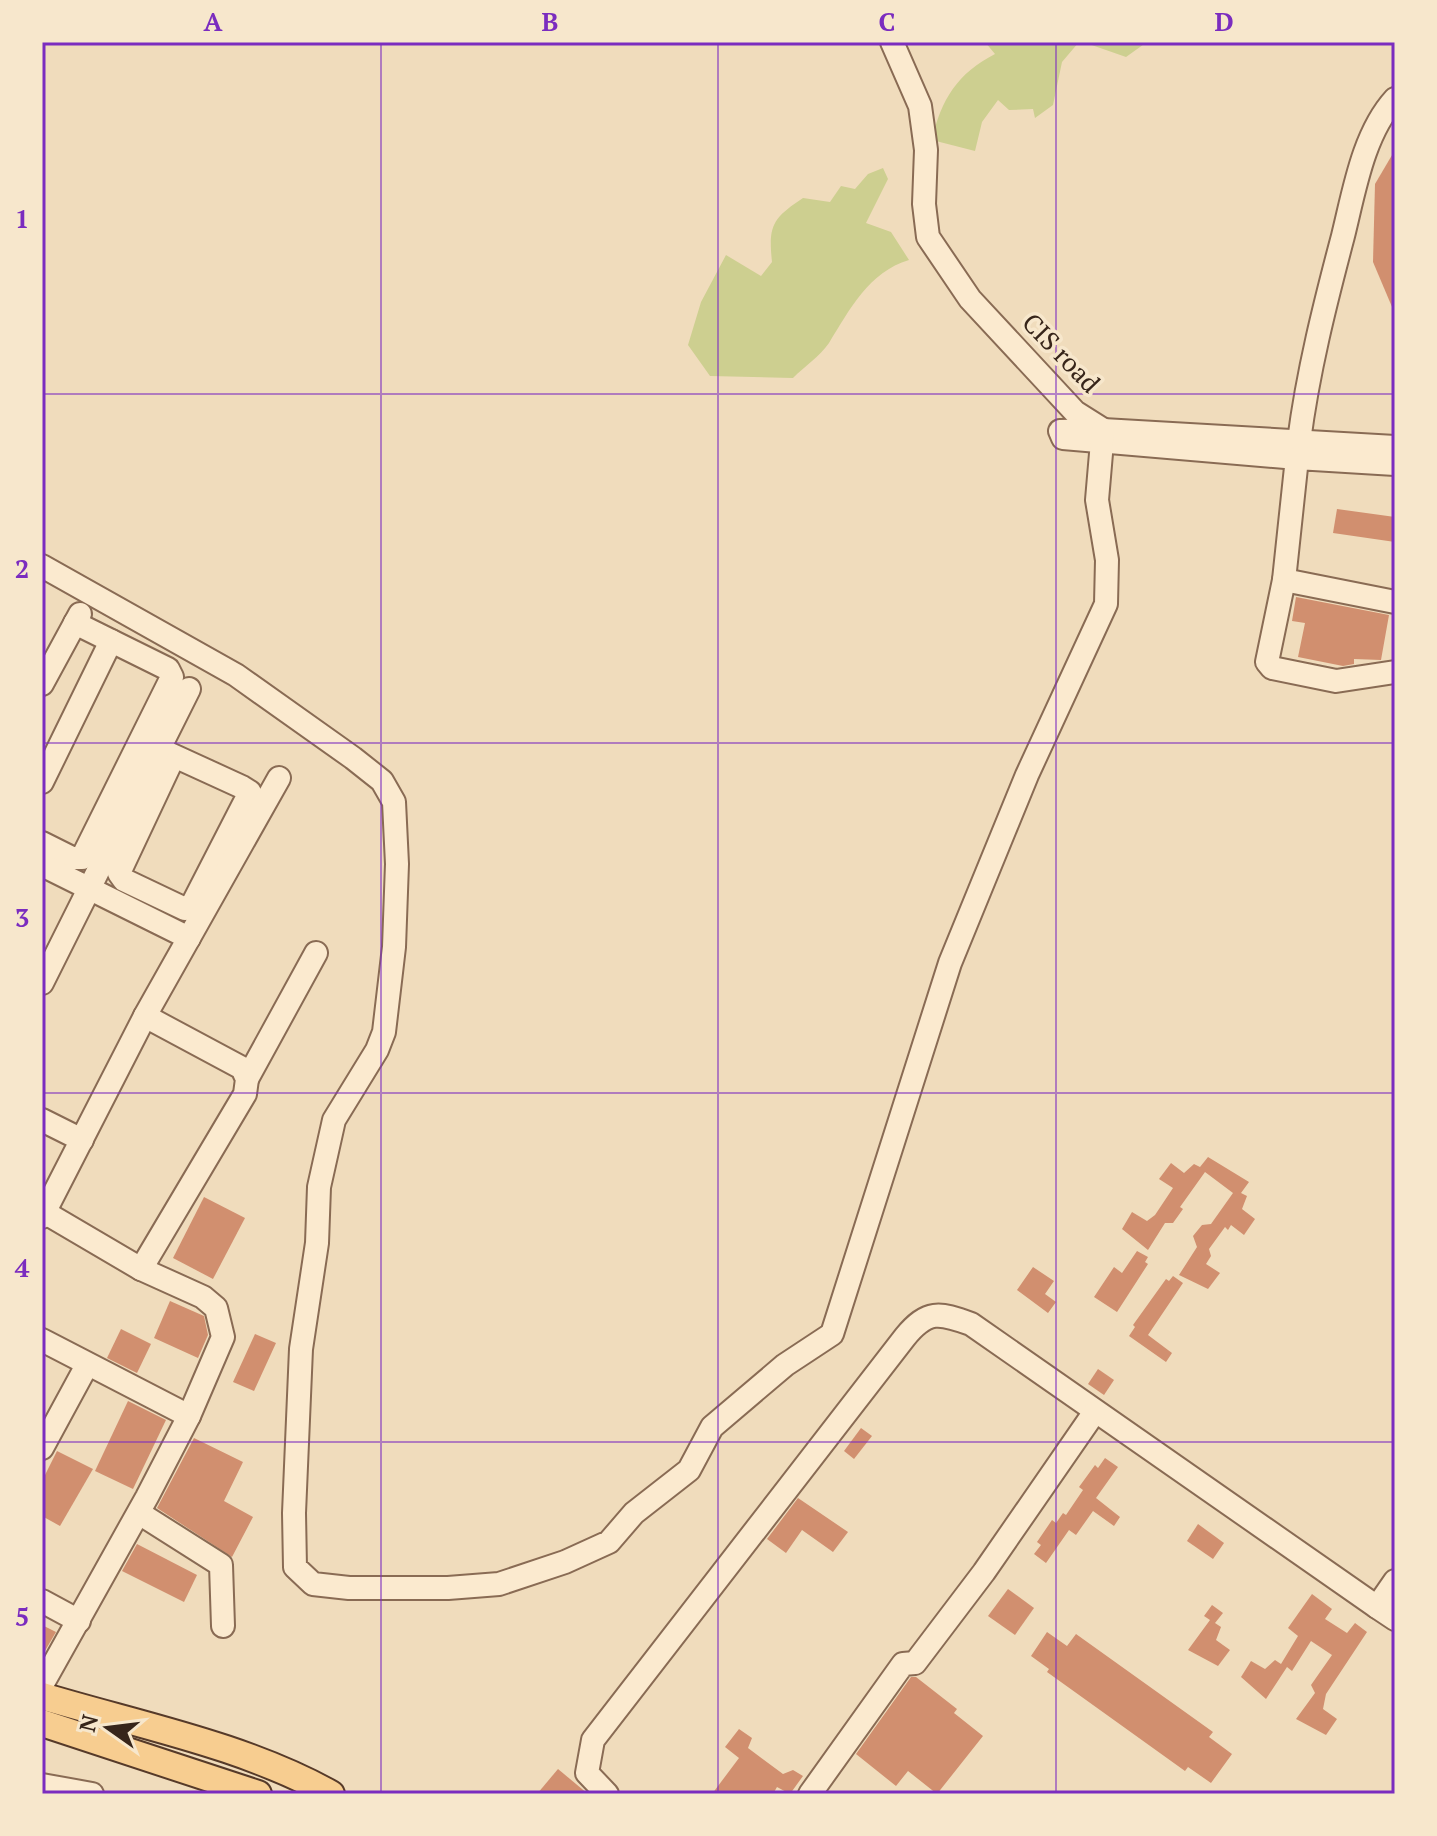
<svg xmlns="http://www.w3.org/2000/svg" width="1437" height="1836" viewBox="0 0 1437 1836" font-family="'PT Serif',serif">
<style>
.green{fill:#cdcf90}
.building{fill:#d18f6f}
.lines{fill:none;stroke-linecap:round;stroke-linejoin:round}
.minor-casing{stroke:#896b54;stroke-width:26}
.major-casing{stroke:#563a29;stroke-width:30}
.minor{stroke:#fbeacf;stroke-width:22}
.major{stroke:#f7cd90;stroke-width:26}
.grid{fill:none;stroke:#7b2cbf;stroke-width:2;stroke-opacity:0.55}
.labels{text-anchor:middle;stroke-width:7;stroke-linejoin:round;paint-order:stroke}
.street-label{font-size:26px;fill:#37251a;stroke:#f7e7cc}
.neatline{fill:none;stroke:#7b2cbf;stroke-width:3}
.grid-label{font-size:26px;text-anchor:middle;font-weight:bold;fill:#7b2cbf}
</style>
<rect width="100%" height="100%" fill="#f0dcbc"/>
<g class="green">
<path d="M 985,42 L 1079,42 L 1062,62 L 1053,105 L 1035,118 L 1033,109 L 1009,110 L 998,100 L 982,122 L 975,151 L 932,140 C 941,99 958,73 995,54 Z"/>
<polygon points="1083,42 1147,42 1126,57"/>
<path d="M 883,168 L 888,179 L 866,223 L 891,232 L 909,260 C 869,272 850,309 829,343 C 820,356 804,367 793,378 L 710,376 L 688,345 L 701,302 L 726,255 L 761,276 L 772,262 C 768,225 773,218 803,198 L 830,202 L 841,186 L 855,189 L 868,174 Z"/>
</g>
<g class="building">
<polygon points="1395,150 1395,314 1373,262 1375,184"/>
<polygon points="1337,509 1395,517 1395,542 1333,533"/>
<polygon points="1296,597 1389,615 1381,660 1354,659 1354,664 1343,666 1298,657 1305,623 1292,621"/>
<polygon points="1208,1157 1249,1182 1241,1193 1247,1196 1242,1209 1255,1219 1244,1235 1231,1225 1228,1230 1225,1227 1209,1249 1211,1256 1206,1264 1220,1273 1208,1289 1179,1275 1197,1247 1193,1236 1202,1225 1211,1224 1233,1193 1205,1172 1180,1207 1183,1209 1173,1223 1165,1223 1148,1250 1122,1229 1132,1212 1147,1221 1155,1215 1173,1188 1159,1179 1171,1163 1184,1173 1194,1164 1200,1167"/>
<polygon points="204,1197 245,1218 213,1279 173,1258"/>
<polygon points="1137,1251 1148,1257 1145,1262 1148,1264 1117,1312 1094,1297 1114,1267 1122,1273"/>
<polygon points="1033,1267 1054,1281 1045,1294 1056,1302 1048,1313 1017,1290"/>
<polygon points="1173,1276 1183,1283 1148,1335 1172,1353 1166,1362 1129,1336 1135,1327 1133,1325 1166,1279 1169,1281"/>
<polygon points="170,1301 204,1316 208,1335 198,1358 154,1338"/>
<polygon points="121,1329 151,1344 137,1373 107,1358"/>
<polygon points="255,1334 276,1343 254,1391 233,1382"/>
<polygon points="1098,1369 1114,1380 1104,1395 1088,1384"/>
<polygon points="128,1401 166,1420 133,1489 95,1471"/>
<polygon points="861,1428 872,1436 854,1459 844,1451"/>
<polygon points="194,1438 243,1462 224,1501 253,1517 232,1557 157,1508"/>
<polygon points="57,1451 93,1469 60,1526 42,1516 42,1481"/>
<polygon points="1105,1458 1118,1467 1096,1498 1120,1517 1114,1526 1093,1511 1076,1535 1069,1530 1046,1563 1034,1554 1041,1545 1037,1542 1052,1520 1056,1523 1063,1513 1066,1515 1083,1490 1079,1487 1095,1465 1098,1468"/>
<polygon points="798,1498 848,1532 833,1552 802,1530 786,1553 767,1539"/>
<polygon points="1198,1524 1224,1543 1213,1559 1187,1541"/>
<polygon points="137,1544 197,1575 184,1602 122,1571"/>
<polygon points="1008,1589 1034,1608 1015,1635 988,1616"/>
<polygon points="1312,1594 1332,1609 1325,1619 1347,1633 1355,1623 1367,1632 1326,1694 1323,1709 1337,1719 1326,1735 1296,1719 1315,1693 1311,1685 1332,1655 1311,1641 1292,1671 1287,1667 1266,1699 1241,1677 1251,1661 1265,1669 1275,1660 1281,1664 1298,1636 1288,1628"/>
<polygon points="1212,1605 1223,1613 1215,1623 1221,1627 1216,1640 1230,1650 1218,1666 1188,1650 1210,1620 1204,1616"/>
<polygon points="42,1625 56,1632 42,1656"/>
<polygon points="1047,1632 1067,1646 1076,1634 1213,1732 1209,1737 1232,1754 1211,1783 1188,1767 1185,1771 1047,1672 1049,1669 1031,1656"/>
<polygon points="911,1677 916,1677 957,1709 954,1713 983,1736 937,1794 908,1771 896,1786 856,1754"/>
<polygon points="739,1729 752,1738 748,1748 783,1774 793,1770 803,1776 790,1794 777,1787 773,1794 712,1794 739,1758 725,1747"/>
<polygon points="558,1769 588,1794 537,1794"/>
</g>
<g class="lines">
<defs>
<g id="minor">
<polyline points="892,42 920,106 926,150 924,204 928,237 970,299 1075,412 1102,429"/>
<path d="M 1299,441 C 1308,371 1325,304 1343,236 C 1354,192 1363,134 1395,99"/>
<polyline points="1297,458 1063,438 1060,431 1103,430 1395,447"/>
<polyline points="1395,464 1297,458 1284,580 1267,662 1272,668 1336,681 1395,672"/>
<polyline points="42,566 236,675 353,758 382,781 394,802 397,864 394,947 384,1032 377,1050 334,1120 319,1187 317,1243 301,1349 294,1513 295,1567 313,1584 349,1588 448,1588 499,1584 565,1562 609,1542 634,1513 689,1470 712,1427 785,1365 832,1334 950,963 1027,775 1106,604 1107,560 1097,500 1103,430"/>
<polyline points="1284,580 1395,602"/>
<polyline points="42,684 80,614"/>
<polyline points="159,749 242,787 250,792 192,905 185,909 124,880 119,873 174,756"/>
<polyline points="42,782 111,641"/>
<polyline points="42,843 72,858 82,858 172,677 168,669 75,623"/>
<polyline points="42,865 189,938"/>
<polyline points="42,983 189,689"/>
<polyline points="247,1079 316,953"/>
<polyline points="42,1120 82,1140"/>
<polyline points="42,1217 145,1016 279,778"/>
<polyline points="141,1269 245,1094 247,1079 242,1068 145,1016"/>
<polyline points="42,1340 189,1416"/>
<polyline points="42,1448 87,1365"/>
<polyline points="139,1513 221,1565 223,1626"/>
<polyline points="42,1601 79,1621"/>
<polyline points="1377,1607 1395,1619"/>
<polyline points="42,1685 147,1497 189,1416 223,1337 216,1308 203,1297 141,1269 44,1212"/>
<polyline points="42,1785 92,1794"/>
<path d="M 607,1794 L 587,1773 L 593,1740 L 905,1337 C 927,1310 939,1312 971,1324 L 1377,1607 L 1395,1581"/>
<polyline points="810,1794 903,1664 915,1663 984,1572 1094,1413"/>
</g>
<g id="major">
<path d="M 42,1696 C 138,1725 243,1745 331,1794"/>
<polyline points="42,1723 258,1794"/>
</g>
</defs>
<use href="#minor" class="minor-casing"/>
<use href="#major" class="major-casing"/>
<use href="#minor" class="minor"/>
<use href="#major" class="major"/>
</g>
<path class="grid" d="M 381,42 L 381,1794M 718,42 L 718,1794M 1056,42 L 1056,1794M 42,394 L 1395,394M 42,743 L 1395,743M 42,1093 L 1395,1093M 42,1442 L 1395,1442"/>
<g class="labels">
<g class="street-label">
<text transform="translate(1061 353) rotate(46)" y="9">CIS road</text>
</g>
</g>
<rect width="1437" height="1836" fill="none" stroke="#f7e7cc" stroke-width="88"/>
<g transform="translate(108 1728) rotate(284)" stroke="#f7e7cc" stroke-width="6" paint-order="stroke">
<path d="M0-6L14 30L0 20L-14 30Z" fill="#37251a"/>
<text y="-12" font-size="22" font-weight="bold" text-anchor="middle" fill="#37251a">N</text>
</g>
<rect x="44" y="44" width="1349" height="1748" class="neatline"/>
<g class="grid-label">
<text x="213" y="31">A</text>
<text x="550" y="31">B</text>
<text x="887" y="31">C</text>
<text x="1224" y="31">D</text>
<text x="22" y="228">1</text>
<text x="22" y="578">2</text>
<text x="22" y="927">3</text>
<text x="22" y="1277">4</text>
<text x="22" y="1626">5</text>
</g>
</svg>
